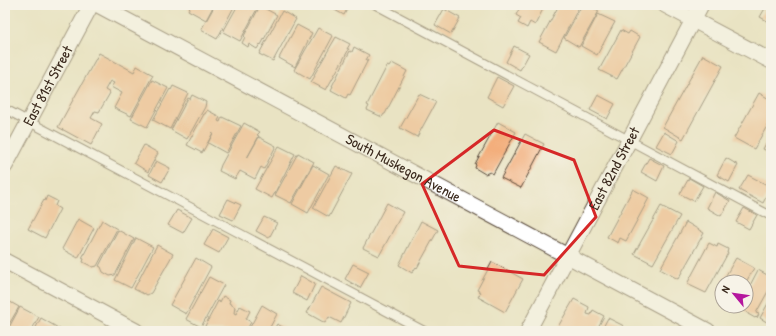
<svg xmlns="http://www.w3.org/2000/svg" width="776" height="336" viewBox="0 0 776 336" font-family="'Patrick Hand',sans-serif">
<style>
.building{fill:#f3ae7b}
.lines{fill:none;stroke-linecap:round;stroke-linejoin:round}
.lane-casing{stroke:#554637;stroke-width:10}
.street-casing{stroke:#554637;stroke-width:17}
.lane{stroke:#fff;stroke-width:8}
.street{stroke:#fff;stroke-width:15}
.marked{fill:none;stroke:#d62828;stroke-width:3;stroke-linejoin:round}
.labels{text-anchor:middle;stroke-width:3.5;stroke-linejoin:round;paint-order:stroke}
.street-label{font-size:15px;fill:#3b2a1e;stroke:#f7f3e8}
</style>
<rect width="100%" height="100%" fill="#f7f3e8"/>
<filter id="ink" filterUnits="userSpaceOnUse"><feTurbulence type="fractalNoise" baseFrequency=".025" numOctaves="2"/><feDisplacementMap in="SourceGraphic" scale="8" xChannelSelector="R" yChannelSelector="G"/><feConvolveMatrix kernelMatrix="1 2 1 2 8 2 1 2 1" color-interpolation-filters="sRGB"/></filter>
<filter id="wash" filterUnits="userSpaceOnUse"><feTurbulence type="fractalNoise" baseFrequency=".012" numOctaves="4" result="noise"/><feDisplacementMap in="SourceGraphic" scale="16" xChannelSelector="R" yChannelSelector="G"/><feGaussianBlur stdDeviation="0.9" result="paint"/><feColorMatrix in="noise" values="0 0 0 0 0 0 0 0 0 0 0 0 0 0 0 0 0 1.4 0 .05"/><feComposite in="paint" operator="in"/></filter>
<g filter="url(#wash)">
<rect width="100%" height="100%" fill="#e9e3c3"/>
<g id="blocks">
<g class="building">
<polygon points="191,5 214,5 206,20 188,10"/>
<polygon points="215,5 235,5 217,39 201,30"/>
<polygon points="238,5 254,5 258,7 240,41 223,32"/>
<polygon points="330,5 349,5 344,15 329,7"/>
<polygon points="521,5 545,5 535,25 530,22 527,28 518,23 521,18 516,15"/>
<polygon points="559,5 574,5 579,7 556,51 539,42"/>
<polygon points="582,5 587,5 599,11 579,47 564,38"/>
<polygon points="767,5 771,5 771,23 760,17"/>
<polygon points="260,6 277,15 261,45 260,44 257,49 249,44 248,47 242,43 245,37 244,36"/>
<polygon points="444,9 460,18 451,34 435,25"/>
<polygon points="282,11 296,19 273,61 259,54"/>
<polygon points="598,14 615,22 597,55 581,46"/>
<polygon points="297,25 312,33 295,67 279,58"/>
<polygon points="318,28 333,36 310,79 294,70"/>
<polygon points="621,30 628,34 630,31 640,37 617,79 599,70"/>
<polygon points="336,37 350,44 347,49 349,49 326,90 311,82 315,76 314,75"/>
<polygon points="514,46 529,54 520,70 506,62"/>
<polygon points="354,47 369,55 366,60 368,60 350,95 348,94 346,98 331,90 333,86 332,86 350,51 352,52"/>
<polygon points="99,53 134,72 137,66 153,75 131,116 114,108 122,93 111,87 114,83 110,81 105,90 110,93 99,112 95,111 91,118 102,124 91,145 58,127"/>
<polygon points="703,55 723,66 683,139 663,127"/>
<polygon points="392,63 407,71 385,114 384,114 382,117 367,110 369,106 367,105 387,66 389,67"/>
<polygon points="497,77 514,86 503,106 487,97"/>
<polygon points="152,80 168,88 147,127 131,119"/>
<polygon points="173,86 188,93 170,129 153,120 170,89 171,90"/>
<polygon points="759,93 771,100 771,119 754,149 734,138"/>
<polygon points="419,94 436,102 417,137 400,128"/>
<polygon points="192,95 206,102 205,107 187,139 171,130 188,98 190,99"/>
<polygon points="598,95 615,104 607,119 590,110"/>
<polygon points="207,110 220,117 218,121 220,122 222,117 241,126 226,153 208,143 213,133 202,153 187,145 204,114 205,114"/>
<polygon points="498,122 516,132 493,174 490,172 485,174 475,168 476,165 475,164"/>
<polygon points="244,123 260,132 257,135 259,136 247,158 259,137 276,146 264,169 261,167 255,179 240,171 235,179 219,171 221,165"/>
<polygon points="664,132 679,141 672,154 656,146"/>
<polygon points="525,134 544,144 521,188 501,178"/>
<polygon points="771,134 771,153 763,149"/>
<polygon points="144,145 158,153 148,172 134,163"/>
<polygon points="279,146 295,154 272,198 255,189"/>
<polygon points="298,153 314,162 291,203 275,195"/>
<polygon points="649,158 664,166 657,181 641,172"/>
<polygon points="726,158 738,165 729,182 717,175"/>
<polygon points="156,161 170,168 162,182 149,175"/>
<polygon points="313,165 329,174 308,213 292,204"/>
<polygon points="336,166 352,174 329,217 313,208"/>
<polygon points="748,175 771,187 763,203 739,190"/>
<polygon points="689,178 703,186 694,201 680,194"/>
<polygon points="633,189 649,198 626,241 620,238 618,243 607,237"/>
<polygon points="715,192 730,201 721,216 707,208"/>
<polygon points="47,196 57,201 55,206 60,209 45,238 28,229 44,200 45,201"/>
<polygon points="228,199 241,205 233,220 220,214"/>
<polygon points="387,203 403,212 379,256 363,248"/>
<polygon points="661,206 680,216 653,264 634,254"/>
<polygon points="744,208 757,215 749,229 736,222"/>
<polygon points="177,210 192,218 183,233 168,225"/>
<polygon points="264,217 277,223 269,238 256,231"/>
<polygon points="78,219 94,228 78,258 62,249"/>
<polygon points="102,220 117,229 97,266 93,267 83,262 84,259 82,258"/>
<polygon points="421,221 438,230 417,268 416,267 412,273 399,265"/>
<polygon points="686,222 704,233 678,279 660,269"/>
<polygon points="213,229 228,237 219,253 204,245"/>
<polygon points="118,230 134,239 115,275 110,276 103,272 101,267 99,266"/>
<polygon points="136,238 153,247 131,288 115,280"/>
<polygon points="709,243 717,247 718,244 728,249 727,253 728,253 706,293 687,284"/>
<polygon points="157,245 173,254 151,293 147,295 144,293 144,294 134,289"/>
<polygon points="196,258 211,267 186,314 170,305"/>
<polygon points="736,258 754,268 746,282 722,282"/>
<polygon points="492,262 523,279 505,312 478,297 481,292 477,290"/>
<polygon points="353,264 369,272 360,288 345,279"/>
<polygon points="758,270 771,277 771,286 756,313 759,314 757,318 756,317 755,318 748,314 748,313 743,310 744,308 739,306 746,306 746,293"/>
<polygon points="301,276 315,284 307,301 292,293"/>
<polygon points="209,277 224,285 201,327 186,319"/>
<polygon points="321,287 351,303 341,323 329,317 325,323 307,313"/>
<polygon points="223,296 230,300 229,303 235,307 234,313 236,314 240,306 250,311 246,319 251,322 246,331 204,330 206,327 205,326 218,301 220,302"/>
<polygon points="771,298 771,327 769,326 770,324 760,318"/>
<polygon points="5,299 19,307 5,331"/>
<polygon points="574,299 589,307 587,314 591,315 593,310 604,316 596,331 558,331 560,326 559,325"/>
<polygon points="262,305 277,314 268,331 248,331"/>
<polygon points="20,307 39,317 31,331 7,331"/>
<polygon points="41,318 60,329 59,331 34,331"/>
<polygon points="608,318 624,326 621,331 601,331"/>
<polygon points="277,324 290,331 273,331"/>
</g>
</g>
</g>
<g filter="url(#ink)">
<use href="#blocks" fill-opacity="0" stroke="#554637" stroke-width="1"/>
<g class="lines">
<defs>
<g id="lane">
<polyline points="376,5 771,216"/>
<polyline points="5,109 424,331"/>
</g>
<g id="street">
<path id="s1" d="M 98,5 L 708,331"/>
<polyline points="665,5 771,61"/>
<path id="s2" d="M 5,166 L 91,5"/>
<polyline points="5,261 136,331"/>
<path id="s3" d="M 528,331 L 701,5"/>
</g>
</defs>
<use href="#lane" class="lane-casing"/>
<use href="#street" class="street-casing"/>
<use href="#lane" class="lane"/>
<use href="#street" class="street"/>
</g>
</g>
<path d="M0 0H776V336H0ZM 494,130 L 574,160 L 596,217 L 544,275 L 459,266 L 422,184 Z" fill="#e9e3c3" fill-opacity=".55" fill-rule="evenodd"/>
<path class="marked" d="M 494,130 L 574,160 L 596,217 L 544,275 L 459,266 L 422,184 Z"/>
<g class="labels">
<g class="street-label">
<text dy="5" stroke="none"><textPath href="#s2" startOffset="91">East 81st Street</textPath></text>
<text dy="5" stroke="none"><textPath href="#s1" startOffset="346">South Muskegon Avenue</textPath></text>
<text dy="5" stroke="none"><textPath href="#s3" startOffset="184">East 82nd Street</textPath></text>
</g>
</g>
<rect width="776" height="336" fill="none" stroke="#f7f3e8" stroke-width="20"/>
<g transform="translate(734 294) rotate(299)"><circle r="19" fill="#f7f3e8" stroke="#aca397"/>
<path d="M0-3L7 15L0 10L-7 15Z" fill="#b5179e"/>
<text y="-6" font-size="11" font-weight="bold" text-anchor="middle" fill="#3b2a1e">N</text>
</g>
</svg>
